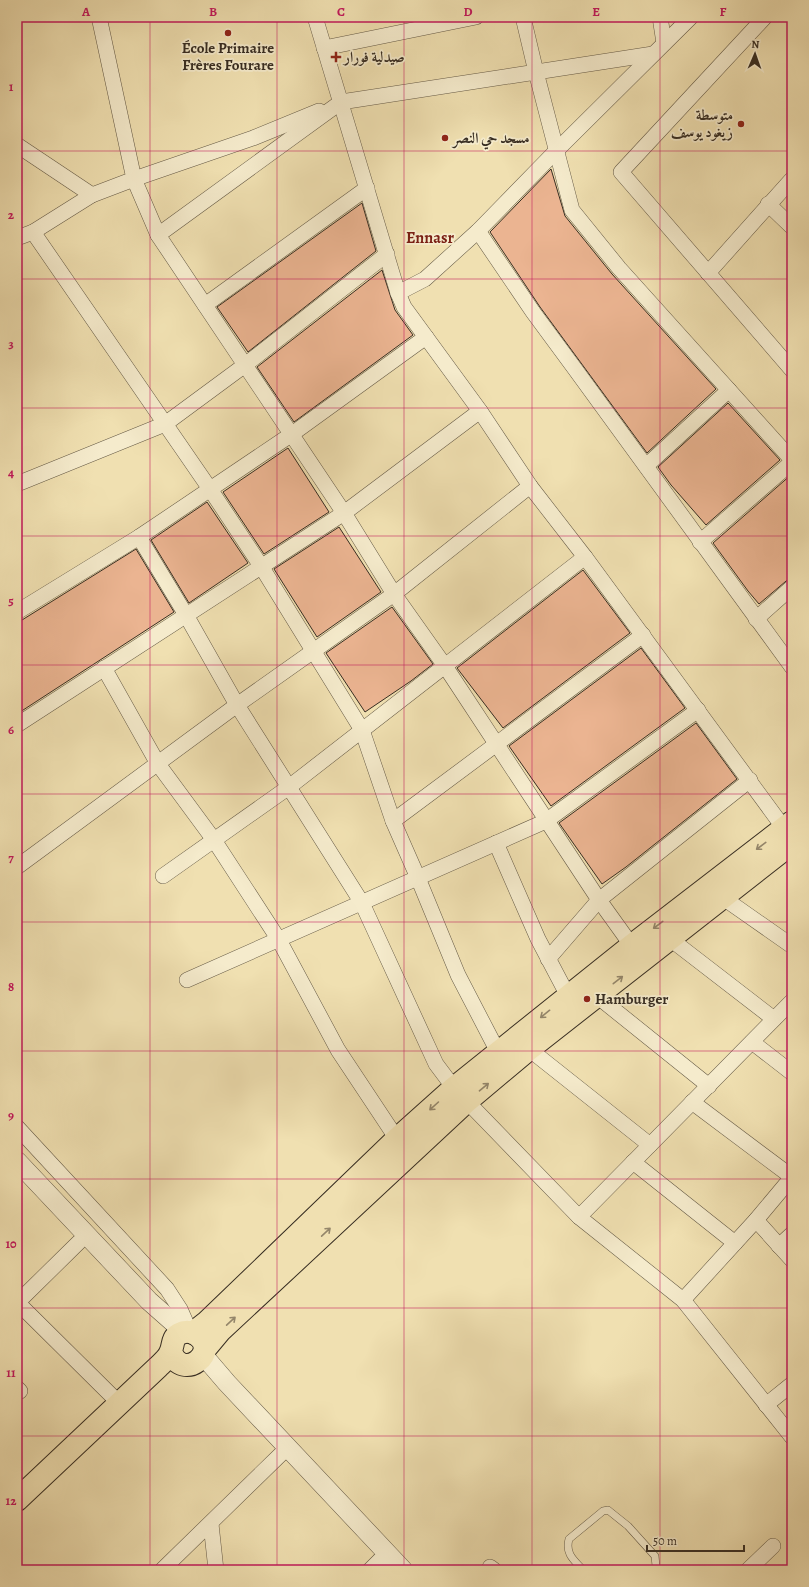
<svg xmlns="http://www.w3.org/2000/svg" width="809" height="1587" viewBox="0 0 809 1587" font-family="Alegreya,Amiri,serif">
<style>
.building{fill:#ebb491;stroke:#372d22}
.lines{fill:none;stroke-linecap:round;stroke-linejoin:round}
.service-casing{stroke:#655a46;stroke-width:8}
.minor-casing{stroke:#655a46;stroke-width:16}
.tertiary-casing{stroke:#655a46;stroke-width:20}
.primary-casing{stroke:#372d22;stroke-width:24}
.service{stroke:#f5ebcc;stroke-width:7}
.minor{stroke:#f5ebcc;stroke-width:15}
.tertiary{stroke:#f5ebcc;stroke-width:19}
.primary{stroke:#f0e0b1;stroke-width:22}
.oneway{stroke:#94866a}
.grid{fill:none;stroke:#c2185b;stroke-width:1;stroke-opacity:0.55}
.poi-dot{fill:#8f2418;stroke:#f5ebcc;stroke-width:1.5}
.labels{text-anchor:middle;stroke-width:3.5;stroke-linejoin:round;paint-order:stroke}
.poi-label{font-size:15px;font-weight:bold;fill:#372d22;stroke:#f5ebcc;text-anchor:start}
.neighbourhood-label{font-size:16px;font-weight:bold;fill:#7a1f14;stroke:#f5ebcc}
.neatline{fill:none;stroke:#c2185b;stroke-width:1.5}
.grid-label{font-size:13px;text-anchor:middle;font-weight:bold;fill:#c2185b}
</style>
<rect width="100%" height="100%" fill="#f0e0b1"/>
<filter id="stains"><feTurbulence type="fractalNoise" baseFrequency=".005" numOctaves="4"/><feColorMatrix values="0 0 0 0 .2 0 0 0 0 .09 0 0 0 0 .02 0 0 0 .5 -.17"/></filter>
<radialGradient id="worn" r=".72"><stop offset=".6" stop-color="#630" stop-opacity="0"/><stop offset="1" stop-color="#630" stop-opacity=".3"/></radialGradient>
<g class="building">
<polygon points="551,169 565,216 612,274 716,389 647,453 540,307 490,232"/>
<polygon points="362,203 376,251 248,352 217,307"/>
<polygon points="382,270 395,310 413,335 294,422 257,367"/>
<polygon points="728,403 780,460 706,525 671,485 658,467"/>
<polygon points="288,448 329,512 264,554 223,492"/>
<polygon points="792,474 792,576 759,604 748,591 713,543"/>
<polygon points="207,502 248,563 189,603 151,540"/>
<polygon points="339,527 381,592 317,637 274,569"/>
<polygon points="136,549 174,612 17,714 17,621 22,620"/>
<polygon points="583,570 630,633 503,728 457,668"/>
<polygon points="392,607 433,664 411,681 365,712 326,653"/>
<polygon points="641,648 685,708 551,806 509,746"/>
<polygon points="696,723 737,779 626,867 602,884 559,823"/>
</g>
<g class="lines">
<defs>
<path id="service" d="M 583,1570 C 574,1560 565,1554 569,1539 L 603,1511 L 608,1510 L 628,1526 L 655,1556 L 656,1566 L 653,1570"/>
<g id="minor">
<polyline points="315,17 398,293 404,307 480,411 530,486 585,557 789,835"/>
<polyline points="523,17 536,72 572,210 619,268 792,460"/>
<polyline points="660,17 664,43"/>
<polyline points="765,17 621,172 792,370"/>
<polyline points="324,48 476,17"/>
<polyline points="17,145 92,195"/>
<polyline points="768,204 792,227"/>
<polyline points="478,231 533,312 575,369 792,667"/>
<polyline points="33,232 210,489 261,566 362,730 393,821 418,878 458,975 498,1052"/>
<polyline points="158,235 134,179 253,138 319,111"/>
<polyline points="17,238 33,232 92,195 134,179 99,17"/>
<polyline points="708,273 792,179"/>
<polyline points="398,293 425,279 478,231 557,150 691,17"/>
<polyline points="205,305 367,188"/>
<polyline points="646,466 729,390"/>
<polyline points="17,484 165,424 245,365 387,254"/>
<polyline points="139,537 186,615 237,705 362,903 436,1064 454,1088 579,1217 683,1300 792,1437"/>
<polyline points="700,542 792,462"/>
<polyline points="17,612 139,537 292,434 426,337"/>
<polyline points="756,619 792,587"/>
<polyline points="104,668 158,764 214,840 279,940 338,1050 397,1139"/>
<polyline points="17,725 344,513 480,411"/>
<polyline points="393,821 643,635"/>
<polyline points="496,843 538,939 568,996"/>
<polyline points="17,867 237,705 394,594 530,486"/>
<polyline points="163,876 289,787 585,557"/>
<polyline points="722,897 792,946"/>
<polyline points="669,938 774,1019"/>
<polyline points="637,953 599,900 445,666 394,594 344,513 158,235 341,102 653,54"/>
<polyline points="548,959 599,900 750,780"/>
<polyline points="187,980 546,821 698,710"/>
<polyline points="597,996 709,1086"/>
<polyline points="752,1042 792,1073"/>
<polyline points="529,1049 650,1145"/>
<polyline points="692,1102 792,1177"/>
<polyline points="17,1127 167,1289 180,1309 190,1332"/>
<polyline points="633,1162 735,1243"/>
<polyline points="579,1217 792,1001"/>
<polyline points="756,1220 792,1260"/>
<polyline points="779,1246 792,1234"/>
<polyline points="683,1300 756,1220 792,1177"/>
<polyline points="17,1302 120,1404"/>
<polyline points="18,1302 79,1242"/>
<polyline points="17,1388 20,1391 17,1393"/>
<polyline points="766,1405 792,1384"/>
<polyline points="211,1524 216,1570"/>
<polyline points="490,1567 494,1570"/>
<polyline points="162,1570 281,1454"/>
<polyline points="370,1570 380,1560"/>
<polyline points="748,1570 773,1546"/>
</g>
<g id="tertiary">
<polyline points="17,1161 149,1301 175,1324 186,1332"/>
<polyline points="203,1355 227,1383 403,1570"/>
</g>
<g id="primary">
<polyline points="193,1333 207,1322 397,1139 454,1088 631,946 792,822"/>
<polyline points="205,1349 220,1331 467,1101 529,1049 792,843"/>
<path d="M 17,1500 L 158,1367 C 162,1363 168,1358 170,1353 C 174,1346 171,1339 179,1334 C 185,1331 192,1331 197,1335 C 221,1351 183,1383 171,1352"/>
</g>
</defs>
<use href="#service" class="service-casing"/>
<use href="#minor" class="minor-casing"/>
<use href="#tertiary" class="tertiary-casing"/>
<use href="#primary" class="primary-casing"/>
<use href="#service" class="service"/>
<use href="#minor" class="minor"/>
<use href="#tertiary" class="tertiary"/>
<use href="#primary" class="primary"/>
</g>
<defs><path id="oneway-shaft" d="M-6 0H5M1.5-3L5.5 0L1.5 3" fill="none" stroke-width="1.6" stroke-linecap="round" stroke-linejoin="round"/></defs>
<g class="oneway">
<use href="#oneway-shaft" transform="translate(761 846) rotate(143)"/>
<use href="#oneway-shaft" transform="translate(658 925) rotate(143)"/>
<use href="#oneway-shaft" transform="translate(618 980) rotate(-38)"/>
<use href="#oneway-shaft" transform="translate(545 1014) rotate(141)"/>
<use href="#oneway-shaft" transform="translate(484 1087) rotate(-40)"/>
<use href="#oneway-shaft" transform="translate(434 1106) rotate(138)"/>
<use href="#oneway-shaft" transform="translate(326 1232) rotate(-43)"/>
<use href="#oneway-shaft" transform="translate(231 1321) rotate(-43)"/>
</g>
<path class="grid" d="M 150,17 L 150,1570M 277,17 L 277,1570M 404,17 L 404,1570M 532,17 L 532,1570M 660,17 L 660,1570M 17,151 L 792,151M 17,279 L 792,279M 17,408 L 792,408M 17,536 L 792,536M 17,665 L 792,665M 17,794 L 792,794M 17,922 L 792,922M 17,1051 L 792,1051M 17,1179 L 792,1179M 17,1308 L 792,1308M 17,1436 L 792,1436"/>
<g class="poi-dot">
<circle cx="228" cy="33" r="4"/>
<path d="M334 51h4v4h4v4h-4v4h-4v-4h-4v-4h4z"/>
<circle cx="741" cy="124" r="4"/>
<circle cx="445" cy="138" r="4"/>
<circle cx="587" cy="999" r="4"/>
</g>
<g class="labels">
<g class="poi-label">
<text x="228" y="53" text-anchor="middle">École Primaire<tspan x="228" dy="17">Frères Fourare</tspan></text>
<text x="344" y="62">صيدلية فورار</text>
<text x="733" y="120" text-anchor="end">متوسطة<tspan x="733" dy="17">زيغود يوسف</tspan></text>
<text x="453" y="143">مسجد حي النصر</text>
<text x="595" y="1004">Hamburger</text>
</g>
<g class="neighbourhood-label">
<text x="430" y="243">Ennasr</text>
</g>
</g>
<rect width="809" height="1587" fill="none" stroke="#f0e0b1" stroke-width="44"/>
<g transform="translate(755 54) rotate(2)" stroke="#f5ebcc" stroke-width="3" paint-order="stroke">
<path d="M0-3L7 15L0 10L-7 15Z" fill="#372d22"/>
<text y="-6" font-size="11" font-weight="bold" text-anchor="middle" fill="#372d22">N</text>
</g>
<path d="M647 1545v6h97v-6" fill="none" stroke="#372d22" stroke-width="2"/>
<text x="653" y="1545" font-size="12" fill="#372d22" stroke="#f5ebcc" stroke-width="3" paint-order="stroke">50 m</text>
<rect x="22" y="22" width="765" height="1543" class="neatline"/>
<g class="grid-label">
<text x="86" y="16">A</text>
<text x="213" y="16">B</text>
<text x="341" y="16">C</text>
<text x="468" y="16">D</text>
<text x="596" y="16">E</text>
<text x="723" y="16">F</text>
<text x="11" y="91">1</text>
<text x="11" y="219">2</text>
<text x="11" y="348">3</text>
<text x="11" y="477">4</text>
<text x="11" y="605">5</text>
<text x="11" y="734">6</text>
<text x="11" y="862">7</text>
<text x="11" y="991">8</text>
<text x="11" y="1120">9</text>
<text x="11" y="1248">10</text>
<text x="11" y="1377">11</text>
<text x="11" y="1505">12</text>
</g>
<rect width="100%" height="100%" filter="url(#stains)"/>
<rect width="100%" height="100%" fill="url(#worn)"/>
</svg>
